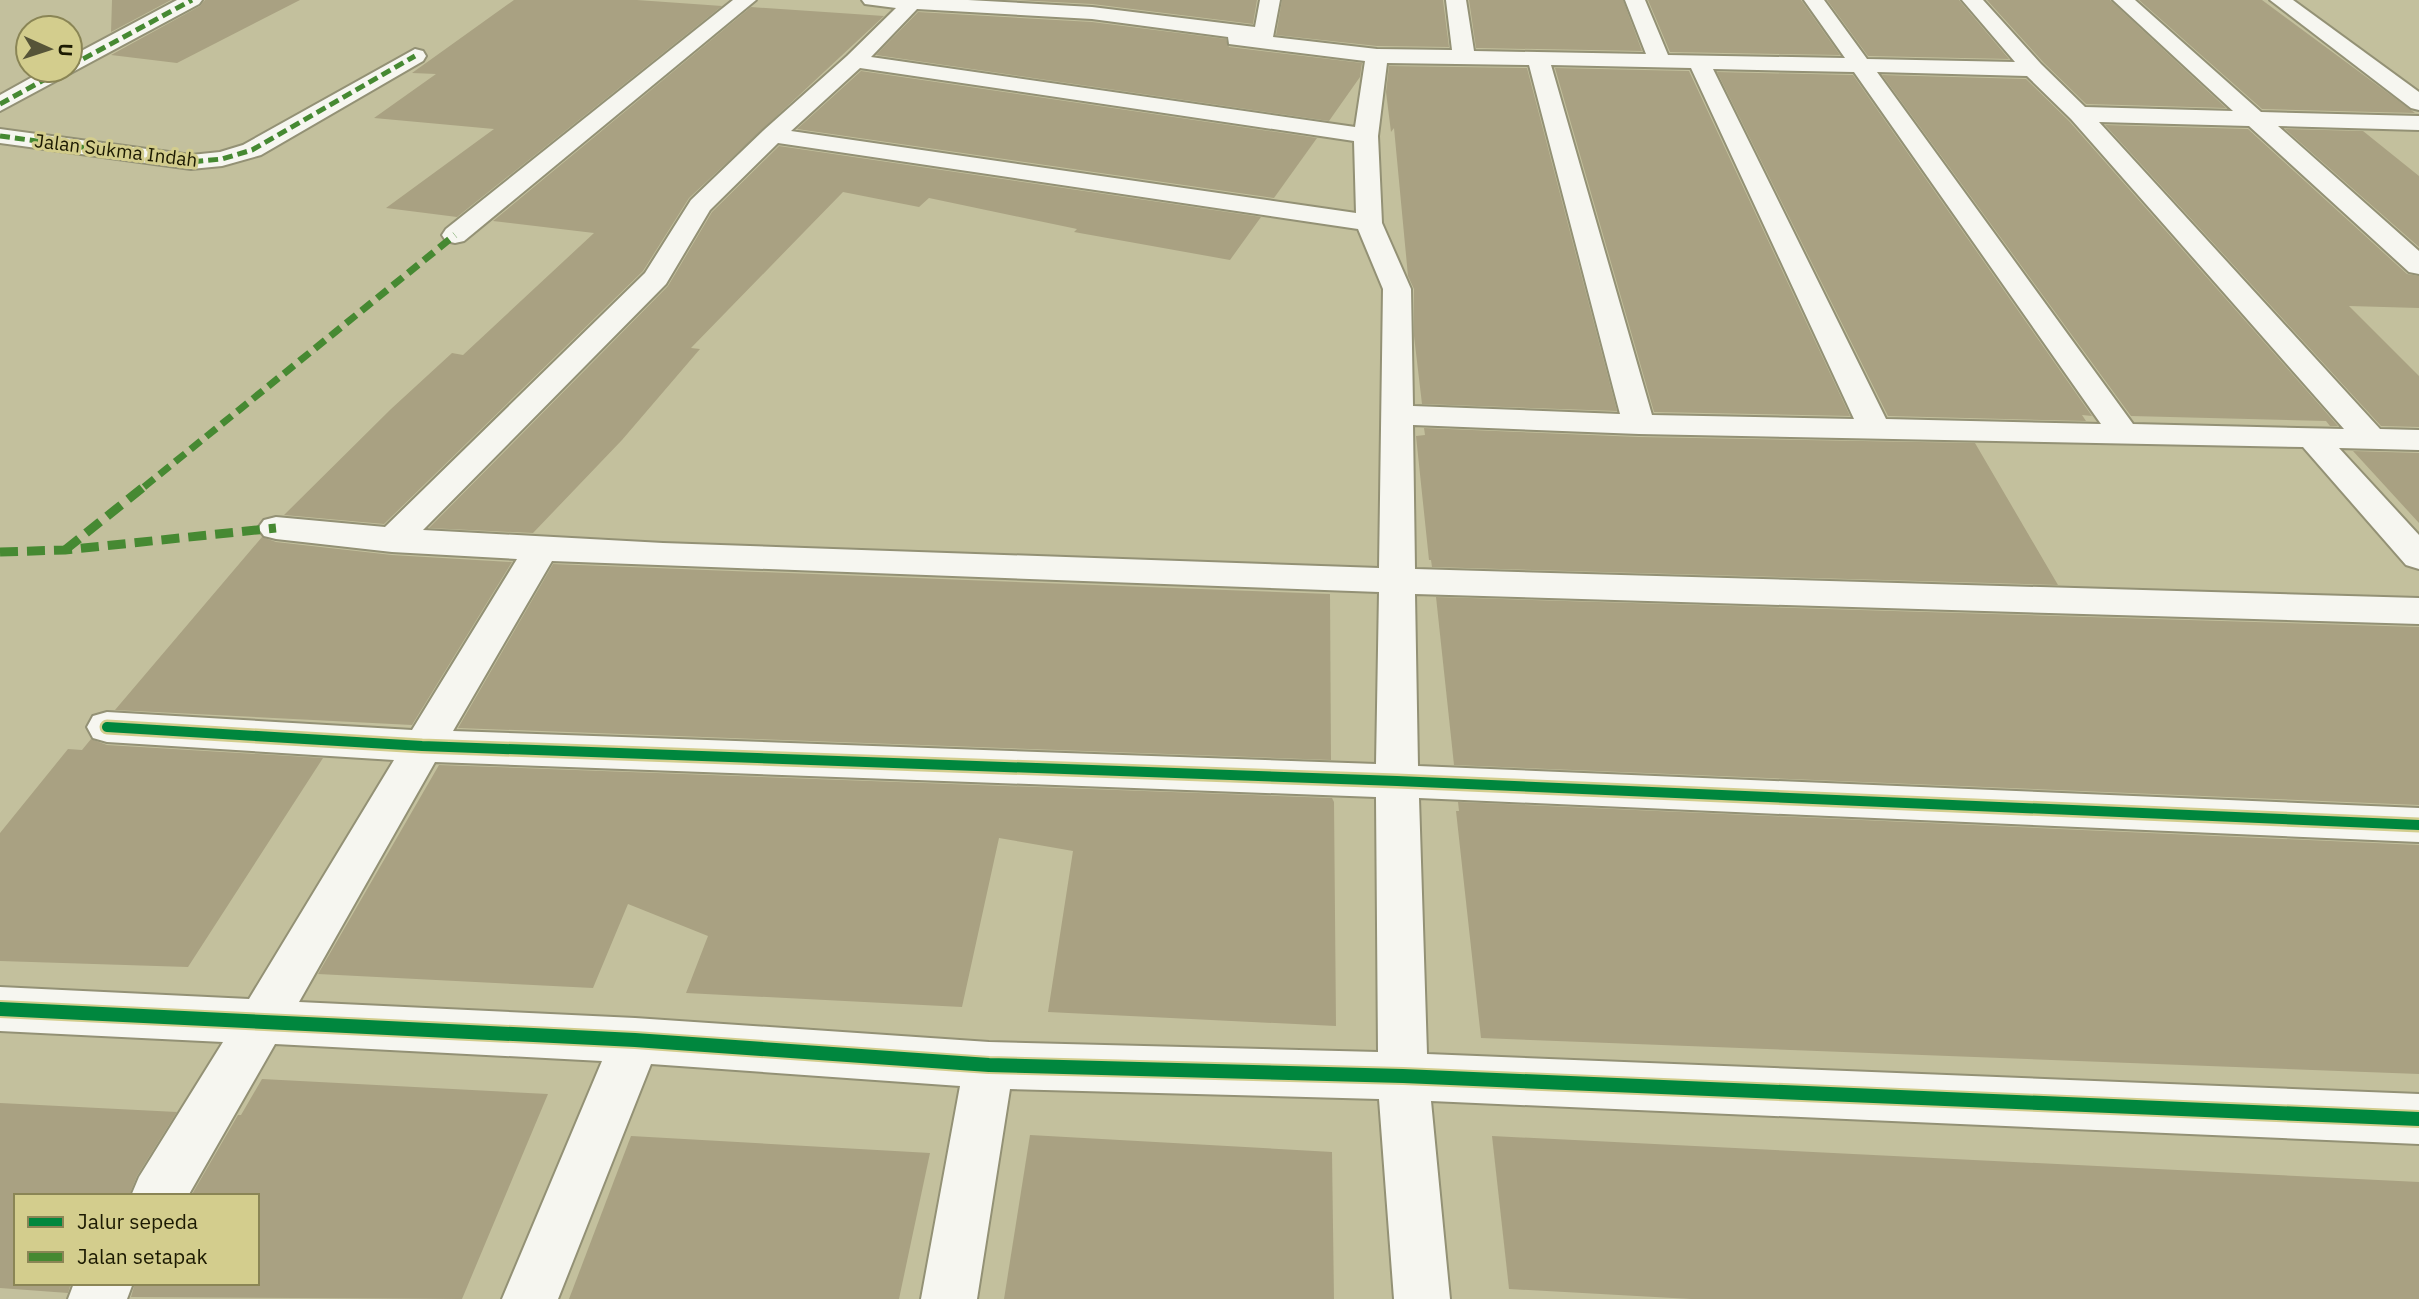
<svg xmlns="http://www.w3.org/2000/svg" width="2419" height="1299" viewBox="0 0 2419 1299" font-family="'IBM Plex Sans',sans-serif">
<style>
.building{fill:#a9a182}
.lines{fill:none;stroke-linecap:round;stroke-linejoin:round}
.minor-casing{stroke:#939175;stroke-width:4}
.minor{fill:#f6f6f0;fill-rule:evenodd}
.quiet-far2{stroke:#468932;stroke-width:5;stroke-dasharray:10 5;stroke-linecap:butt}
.quiet-far1{stroke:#468932;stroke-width:7;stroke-dasharray:13 7;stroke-linecap:butt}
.quiet{stroke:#468932;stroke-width:9;stroke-dasharray:18 9;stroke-linecap:butt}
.cycleway-far1-casing{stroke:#d3cd8d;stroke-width:15}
.cycleway-casing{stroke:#d3cd8d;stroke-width:18}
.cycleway-far1{stroke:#00873e;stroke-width:10}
.cycleway{stroke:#00873e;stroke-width:14}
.labels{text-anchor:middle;stroke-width:6;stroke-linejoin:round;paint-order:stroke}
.far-street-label{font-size:19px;fill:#1c1a02;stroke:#d3cd8d}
</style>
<rect width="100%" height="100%" fill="#c3c09d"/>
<g class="building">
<polygon points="112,0 171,0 111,32"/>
<polygon points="205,0 300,0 177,63 111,55 200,6"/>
<polygon points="514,0 637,0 722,6 457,217 386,208 494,129 374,118 436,74 412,73"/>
<polygon points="1015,0 1257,0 1253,24 1092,4"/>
<polygon points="1282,0 1443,0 1449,47 1377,46 1276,35"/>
<polygon points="1469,0 1623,0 1642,51 1476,48"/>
<polygon points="1648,0 1801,0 1840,55 1670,52"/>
<polygon points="1827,0 1959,0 2009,59 1868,56"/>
<polygon points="1987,0 2110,0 2226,108 2086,104 2043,62"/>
<polygon points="2139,0 2262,0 2415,113 2262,109"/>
<polygon points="751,7 884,16 689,198 643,271 384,524 284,515 391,409 452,353 463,355 594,233 493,221"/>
<polygon points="918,12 1092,22 1226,39 1229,47 1362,63 1360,77 1329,121 876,55"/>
<polygon points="1389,66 1527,68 1617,411 1422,404 1414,336 1414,289 1408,276 1394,128 1391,132 1386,92"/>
<polygon points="1555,68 1689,71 1850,416 1654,412"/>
<polygon points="861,71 1317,138 1274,198 797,129"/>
<polygon points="1717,72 1853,75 2092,416 2082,415 2086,421 1888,416"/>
<polygon points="1882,75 2026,79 2069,121 2338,426 2330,426 2326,421 2131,416"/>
<polygon points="2105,125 2248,129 2407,274 2419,276 2419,308 2349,306 2419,376 2419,427 2381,426"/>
<polygon points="2285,129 2363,131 2419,176 2419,247"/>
<polygon points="779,146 1261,217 1230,260 1074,232 1077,229 929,198 919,207 843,192 691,348 700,349 622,440 533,533 429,528 668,286 712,212"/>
<polygon points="1424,428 1639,437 1975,443 2058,585 1432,567 1431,560 1429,560 1416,436 1425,435"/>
<polygon points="2353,451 2419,453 2419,523"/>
<polygon points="262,537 276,542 392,555 512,562 412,725 115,710"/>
<polygon points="553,564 1330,594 1331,760 458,728"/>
<polygon points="1436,597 2419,627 2419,805 1454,765"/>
<polygon points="91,739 107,745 323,758 188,967 0,961 0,833 68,749 82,750"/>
<polygon points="439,765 1332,798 1334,802 1336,1026 1048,1012 1073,851 999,838 962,1007 686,993 708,936 628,904 593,988 318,974"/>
<polygon points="1458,802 2419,845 2419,1074 1481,1038 1456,811 1459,811"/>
<polygon points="262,1079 548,1094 462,1299 131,1297 135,1283 257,1283 257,1196 191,1196 238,1115 241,1115"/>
<polygon points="0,1103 177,1112 137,1176 129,1196 16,1196 16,1283 71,1283 68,1293 0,1288"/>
<polygon points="1030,1135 1332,1152 1334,1299 1004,1299"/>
<polygon points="631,1136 930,1153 899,1299 569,1299"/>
<polygon points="1492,1136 2419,1182 2419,1299 1691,1299 1509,1289"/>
</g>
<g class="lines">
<defs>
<g id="minor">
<polygon points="177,0 202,0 199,4 0,111 0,95 45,70 70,70 70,57"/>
<polygon points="733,0 756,0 464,241 455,243 446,241 442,235 446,229"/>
<path d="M 862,0 L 968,0 L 1092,7 L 1255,27 L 1260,0 L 1280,0 L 1273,37 L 1377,49 L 1452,50 L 1446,0 L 1466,0 L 1474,51 L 1646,54 L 1625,0 L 1645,0 L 1668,55 L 1845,58 L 1804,0 L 1824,0 L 1867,59 L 2015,62 L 1962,0 L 1983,0 L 2041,64 L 2085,107 L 2233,111 L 2113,0 L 2135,0 L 2261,112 L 2419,116 L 2419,130 L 2278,126 L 2419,251 L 2419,274 L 2409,272 L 2249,126 L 2099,122 L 2380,429 L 2419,430 L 2419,450 L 2339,448 L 2419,535 L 2419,569 L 2406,565 L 2303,447 L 1639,434 L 1413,425 L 1415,569 L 2419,598 L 2419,624 L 1415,594 L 1418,766 L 2419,808 L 2419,842 L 1419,798 L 1427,1054 L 2419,1094 L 2419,1144 L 1431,1101 L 1450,1299 L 1394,1299 L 1379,1099 L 1010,1089 L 977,1299 L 921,1299 L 960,1086 L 651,1064 L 558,1299 L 502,1299 L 602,1061 L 275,1044 L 188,1196 L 131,1196 L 139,1177 L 223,1042 L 0,1031 L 0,987 L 249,999 L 394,760 L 107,742 L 93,738 L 87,727 L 93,716 L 107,712 L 412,730 L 517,559 L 392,552 L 276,539 L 264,536 L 258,528 L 264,520 L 276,517 L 385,527 L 645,273 L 691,200 L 764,130 L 847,56 L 896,8 L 865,4 ZM 917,9 L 1092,19 L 1228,37 L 1229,44 L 1365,61 L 1355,127 L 871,57 ZM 1387,63 L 1529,65 L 1620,414 L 1413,406 L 1411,289 L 1382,223 L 1378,136 ZM 1551,65 L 1691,68 L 1854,419 L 1652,415 ZM 860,68 L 1354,141 L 1356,213 L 791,131 ZM 1713,69 L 1854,72 L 2101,424 L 1886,419 ZM 1877,72 L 2027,76 L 2071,119 L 2344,429 L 2133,424 ZM 778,143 L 1358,229 L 1383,289 L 1379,568 L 663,543 L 423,530 L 666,284 L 710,210 ZM 552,561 L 1379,592 L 1376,764 L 453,731 ZM 435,762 L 1376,797 L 1378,1052 L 989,1042 L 635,1018 L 299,1002 Z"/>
<polygon points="2270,0 2293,0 2419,92 2419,110 2411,108"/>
<polygon points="415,49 423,51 426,56 423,61 261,155 222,166 191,169 0,143 0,129 191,155 220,152 243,145"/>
<polygon points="74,1283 133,1283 127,1299 68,1299"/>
</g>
</defs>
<use href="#minor" class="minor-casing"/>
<use href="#minor" class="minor"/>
<g class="quiet-far2">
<polyline points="70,66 192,0"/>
<polyline points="0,104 62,70"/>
<polyline points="0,136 191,162 222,159 252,150 415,56"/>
</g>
<polyline class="quiet-far1" points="144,487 455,235"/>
<g class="quiet">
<polyline points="65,550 146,485"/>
<polyline points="0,552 65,550 276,528"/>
</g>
<defs>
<polyline id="cycleway-far1" points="107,727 422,746 1397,781 2419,825"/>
<polyline id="cycleway" points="0,1009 635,1040 989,1065 1403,1076 2419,1119"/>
</defs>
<use href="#cycleway-far1" class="cycleway-far1-casing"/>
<use href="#cycleway" class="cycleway-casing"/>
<use href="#cycleway-far1" class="cycleway-far1"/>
<use href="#cycleway" class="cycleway"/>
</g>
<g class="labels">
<g class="far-street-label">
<text transform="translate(116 150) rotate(7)" y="7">Jalan Sukma Indah</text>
</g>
</g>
<rect x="14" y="1194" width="245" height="91" fill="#d3cd8d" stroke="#8a8555" stroke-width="2"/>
<rect x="28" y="1217" width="35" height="10" fill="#00873e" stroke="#8a8555" stroke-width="2"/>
<text x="77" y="1229" font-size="21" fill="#1c1a02">Jalur sepeda</text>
<rect x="28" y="1252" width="35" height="10" fill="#468932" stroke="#8a8555" stroke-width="2"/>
<text x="77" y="1264" font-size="21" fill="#1c1a02">Jalan setapak</text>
<g transform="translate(49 49) rotate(93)"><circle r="33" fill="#d3cd8d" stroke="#8a8555" stroke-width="2"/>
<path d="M0-5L12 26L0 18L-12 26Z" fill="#565438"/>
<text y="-10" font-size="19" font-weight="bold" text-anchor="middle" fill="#1c1a02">U</text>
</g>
</svg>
